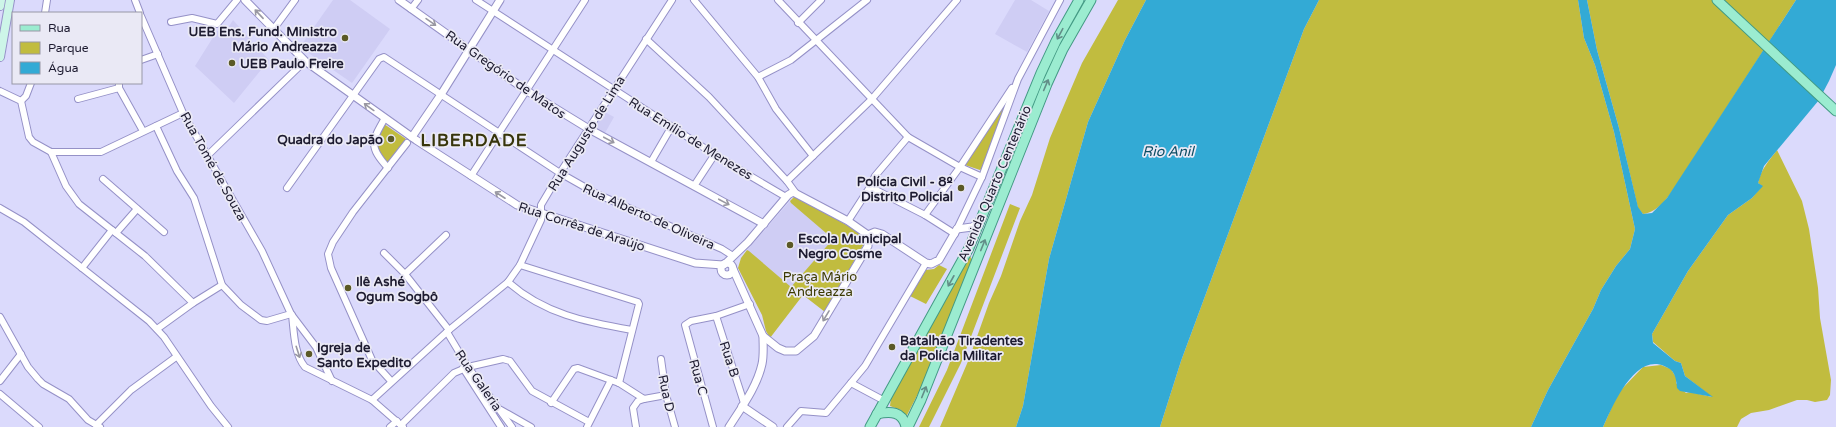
<svg xmlns="http://www.w3.org/2000/svg" width="1836" height="427" viewBox="0 0 1836 427" font-family="'Varela Round',sans-serif">
<style>
.built{fill:#cfcdf4}
.green{fill:#c1bc3f}
.water{fill:#33aad5}
.lines{fill:none;stroke-linecap:round;stroke-linejoin:round}
.minor-casing{stroke:#9591c7;stroke-width:8}
.tertiary-casing{stroke:#9591c7;stroke-width:9}
.secondary-casing{stroke:#9591c7;stroke-width:10}
.primary-casing{stroke:#439a84;stroke-width:11}
.minor{stroke:#fff;stroke-width:6}
.tertiary{stroke:#fff;stroke-width:7}
.secondary{stroke:#cdf5e8;stroke-width:8}
.primary{stroke:#9becd0;stroke-width:9}
.oneway{stroke:#9998a2}
.oneway2{stroke:#628e88}
.poi-dot{fill:#5b5926;stroke:#eae9f5;stroke-width:1.5}
.labels{text-anchor:middle;stroke-width:3.5;stroke-linejoin:round;paint-order:stroke}
.poi-label{font-size:13px;font-weight:bold;fill:#1d1b30;stroke:#eae9f5;text-anchor:start}
.street-label{font-size:13px;fill:#1d1b30;stroke:#eae9f5}
.park-label{font-size:13px;fill:#3b3900;stroke:#eae9f5}
.water-label{font-size:14px;font-style:italic;fill:#0a4c63;stroke:#eae9f5}
.district-label{font-size:17px;font-weight:bold;letter-spacing:1px;fill:#37350b;stroke:#eae9f5}
</style>
<rect width="100%" height="100%" fill="#dbdafc"/>
<g class="built">
<polygon points="333,0 350,0 390,29 352,83 300,47"/>
<polygon points="1015,0 1031,0 1049,11 1027,52 995,34"/>
<polygon points="233,20 269,60 234,103 195,66 217,31 226,31"/>
<polygon points="603,111 614,117 605,133 593,127"/>
<polygon points="790,201 833,239 791,288 747,250"/>
</g>
<g class="green">
<polygon points="1118,0 1146,0 1125,40 1088,122 1049,259 1023,406 1016,427 940,427 969,359 989,303 1001,276 1020,221 1032,195 1050,138 1082,63"/>
<polygon points="1319,0 1578,0 1584,38 1595,65 1614,132 1635,229 1630,249 1616,266 1601,290 1593,309 1548,390 1531,427 1160,427 1181,361 1304,29"/>
<path d="M 1587,0 L 1796,0 L 1679,181 C 1670,194 1660,212 1643,214 L 1638,208 L 1619,128 L 1597,50 Z"/>
<polygon points="1006,103 983,168 980,170 965,165"/>
<polygon points="384,124 406,139 388,164 380,156 375,140"/>
<path d="M 1777,150 L 1802,201 L 1809,229 L 1818,288 L 1820,318 L 1831,380 L 1830,395 L 1827,400 L 1815,402 L 1807,400 L 1797,400 L 1769,410 L 1751,413 L 1741,419 L 1737,427 L 1603,427 L 1618,393 L 1643,367 L 1661,365 L 1671,369 L 1677,379 L 1676,383 L 1686,393 L 1690,392 L 1712,397 L 1685,376 L 1681,363 L 1675,361 L 1653,342 L 1652,334 L 1688,271 L 1728,215 L 1752,198 L 1762,186 L 1758,183 C 1761,169 1769,161 1777,150 Z"/>
<path d="M 794,197 L 798,197 C 819,211 842,221 863,235 L 865,242 L 825,312 L 803,295 L 770,338 L 766,331 L 762,315 L 738,268 L 741,258 L 747,250 L 749,251 L 791,287 L 833,239 L 791,203 L 790,201 Z"/>
<polygon points="1010,204 1020,208 961,363 929,427 919,427 947,370"/>
<polygon points="970,256 972,260 922,386 906,417 901,410 890,406 891,398"/>
<polygon points="939,265 947,269 926,304 910,296 926,270 934,269"/>
</g>
<g class="water">
<polygon points="1146,0 1319,0 1304,29 1181,361 1160,427 1016,427 1023,406 1049,259 1088,122 1125,40"/>
<path d="M 1578,0 L 1587,0 L 1597,50 L 1619,128 L 1638,207 L 1643,214 L 1652,213 L 1667,198 L 1796,0 L 1836,0 L 1836,65 L 1829,81 L 1819,100 L 1764,166 L 1758,183 L 1763,186 L 1752,198 L 1728,215 L 1688,271 L 1652,334 L 1653,343 L 1675,361 L 1681,363 L 1685,376 L 1713,397 L 1680,391 L 1677,388 C 1676,377 1675,370 1664,366 C 1634,353 1612,408 1603,427 L 1531,427 L 1548,390 L 1593,309 L 1601,290 L 1616,266 L 1630,249 L 1635,229 L 1614,132 L 1595,65 L 1584,38 Z"/>
</g>
<g class="lines">
<defs>
<g id="minor">
<polyline points="135,0 140,13"/>
<polyline points="476,0 723,160 786,197"/>
<polyline points="694,0 758,77 776,109 813,156"/>
<polyline points="778,0 908,137 960,167 982,177"/>
<polyline points="411,9 418,0"/>
<polyline points="45,13 47,0"/>
<polyline points="141,16 183,113 262,251 291,314 316,347 332,381"/>
<polyline points="171,22 192,18 217,24 237,0"/>
<polyline points="798,23 821,0"/>
<polyline points="273,30 295,0"/>
<polyline points="646,39 709,97 787,181 795,192"/>
<polyline points="141,60 158,54"/>
<polyline points="758,77 791,60 867,0"/>
<polyline points="119,83 119,88 143,131"/>
<polyline points="0,91 21,101 29,137 33,142 51,152 101,152 183,113"/>
<polyline points="78,99 119,88"/>
<polyline points="21,101 26,96 31,83"/>
<path d="M 385,118 C 371,142 369,147 388,168"/>
<polyline points="156,126 177,171 194,198 222,285 241,305 261,320 267,321 291,314"/>
<polyline points="51,152 66,186 79,204 145,256 193,303"/>
<polyline points="208,155 305,61"/>
<polyline points="651,162 672,126"/>
<polyline points="471,176 585,0"/>
<polyline points="103,179 164,232"/>
<polyline points="787,181 871,100 957,0"/>
<polyline points="694,186 715,154"/>
<polyline points="870,187 925,215 955,234"/>
<polyline points="287,188 379,59 384,57 560,173 597,194 722,249 733,256"/>
<polyline points="0,208 24,222 149,321 164,337 211,406 228,427"/>
<polyline points="925,215 960,167 1012,88"/>
<polyline points="848,221 870,187 875,176 908,137"/>
<polyline points="957,229 982,177 1018,79 1060,0"/>
<polyline points="116,233 137,209"/>
<polyline points="384,253 405,274 449,330"/>
<polyline points="520,265 638,302 639,304 619,383"/>
<polyline points="82,268 112,230"/>
<polyline points="405,274 446,235"/>
<path d="M 508,282 C 544,314 586,322 632,330"/>
<path d="M 292,315 C 294,332 294,354 305,367 L 372,400 L 403,427"/>
<polyline points="716,316 744,403"/>
<polyline points="0,317 28,367 38,379 43,384 69,399 88,420 100,427"/>
<polyline points="157,329 193,303 222,285"/>
<polyline points="447,332 468,367 512,427"/>
<polyline points="661,359 666,395 675,427"/>
<polyline points="463,368 501,427"/>
<polyline points="0,381 21,354"/>
<polyline points="391,381 372,360 331,268 328,254 333,242 353,212 407,143"/>
<polyline points="851,383 881,399 883,403"/>
<polyline points="0,394 39,427"/>
<polyline points="372,400 449,330 508,282 520,265 541,220 541,205 560,173 672,0"/>
<polyline points="551,403 574,369 578,368 619,383 644,399 666,395"/>
<polyline points="501,410 531,427"/>
<polyline points="96,425 131,390 176,357"/>
<polyline points="401,425 454,373 468,367 503,359 510,361 532,391 589,422"/>
<polyline points="390,427 397,421"/>
<polyline points="587,427 611,380"/>
<polyline points="636,427 633,408 638,401 644,399"/>
<polyline points="713,427 685,325 691,321 716,316 750,304"/>
<polyline points="787,427 801,411 826,413 865,366 926,263"/>
</g>
<g id="tertiary">
<polyline points="245,0 305,61 416,140 517,205 695,263 723,265"/>
<polyline points="399,0 527,91 589,129 764,224"/>
<polyline points="412,137 442,93 500,0"/>
<polyline points="957,229 972,227 980,223"/>
<polyline points="868,235 875,232 882,234 926,263 931,264 939,260 957,229"/>
<circle cx="727" cy="269" r="6"/>
<polyline points="725,264 748,242 788,195 793,192 848,221 868,235"/>
<polyline points="733,269 763,336 778,348 785,351 796,351 814,336 868,246 868,235"/>
<polyline points="742,406 773,427"/>
<path d="M 729,427 C 741,408 757,387 762,364 C 764,355 763,345 763,336"/>
</g>
<g id="secondary">
<polyline points="0,6 1,0"/>
<polyline points="0,57 10,0"/>
</g>
<g id="primary">
<polyline points="1717,0 1836,111"/>
<path d="M 877,414 C 890,411 903,411 906,427"/>
<polyline points="870,427 969,248 1041,73 1056,41 1079,0"/>
<polyline points="908,427 921,400 1047,84 1063,49 1091,0"/>
</g>
</defs>
<use href="#minor" class="minor-casing"/>
<use href="#tertiary" class="tertiary-casing"/>
<use href="#secondary" class="secondary-casing"/>
<use href="#primary" class="primary-casing"/>
<use href="#minor" class="minor"/>
<use href="#tertiary" class="tertiary"/>
<use href="#secondary" class="secondary"/>
<use href="#primary" class="primary"/>
</g>
<defs><path id="oneway-shaft" d="M-6 0H5M1.5-3L5.5 0L1.5 3" fill="none" stroke-width="1.6" stroke-linecap="round" stroke-linejoin="round"/></defs>
<g class="oneway">
<use href="#oneway-shaft" transform="translate(259 14) rotate(-133)"/>
<use href="#oneway-shaft" transform="translate(431 22) rotate(35)"/>
<use href="#oneway-shaft" transform="translate(369 107) rotate(-144)"/>
<use href="#oneway-shaft" transform="translate(609 140) rotate(28)"/>
<use href="#oneway-shaft" transform="translate(500 195) rotate(-147)"/>
<use href="#oneway-shaft" transform="translate(724 202) rotate(28)"/>
<use href="#oneway-shaft" transform="translate(826 316) rotate(121)"/>
<use href="#oneway-shaft" transform="translate(298 352) rotate(72)"/>
</g>
<g class="oneway2">
<use href="#oneway-shaft" transform="translate(1060 34) rotate(118)"/>
<use href="#oneway-shaft" transform="translate(1046 85) rotate(-67)"/>
<use href="#oneway-shaft" transform="translate(983 245) rotate(-68)"/>
<use href="#oneway-shaft" transform="translate(951 281) rotate(119)"/>
<use href="#oneway-shaft" transform="translate(924 392) rotate(-68)"/>
</g>
<g class="poi-dot">
<circle cx="345" cy="38" r="4"/>
<circle cx="232" cy="63" r="4"/>
<circle cx="391" cy="139" r="4"/>
<circle cx="961" cy="188" r="4"/>
<circle cx="790" cy="245" r="4"/>
<circle cx="348" cy="288" r="4"/>
<circle cx="892" cy="347" r="4"/>
<circle cx="309" cy="354" r="4"/>
</g>
<g class="labels">
<g class="poi-label">
<text x="337" y="36" text-anchor="end">UEB Ens. Fund. Ministro<tspan x="337" dy="15">Mário Andreazza</tspan></text>
<text x="240" y="68">UEB Paulo Freire</text>
<text x="383" y="144" text-anchor="end">Quadra do Japão</text>
<text x="953" y="186" text-anchor="end">Polícia Civil - 8º<tspan x="953" dy="15">Distrito Policial</tspan></text>
<text x="798" y="243">Escola Municipal<tspan x="798" dy="15">Negro Cosme</tspan></text>
<text x="356" y="286">Ilê Ashé<tspan x="356" dy="15">Ogum Sogbô</tspan></text>
<text x="900" y="345">Batalhão Tiradentes<tspan x="900" dy="15">da Polícia Militar</tspan></text>
<text x="317" y="352">Igreja de<tspan x="317" dy="15">Santo Expedito</tspan></text>
</g>
<g class="street-label">
<text transform="translate(506 74) rotate(35)" y="5">Rua Gregório de Matos</text>
<text transform="translate(586 133) rotate(-58)" y="5">Rua Augusto de Lima</text>
<text transform="translate(691 138) rotate(32)" y="5">Rua Emílio de Menezes</text>
<text transform="translate(214 166) rotate(61)" y="5">Rua Tomé de Souza</text>
<text transform="translate(994 183) rotate(-67)" y="5">Avenida Quarto Centenário</text>
<text transform="translate(649 216) rotate(24)" y="5">Rua Alberto de Oliveira</text>
<text transform="translate(582 226) rotate(18)" y="5">Rua Corrêa de Araújo</text>
<text transform="translate(730 359) rotate(72)" y="5">Rua B</text>
<text transform="translate(699 377) rotate(74)" y="5">Rua C</text>
<text transform="translate(479 380) rotate(55)" y="5">Rua Galeria</text>
<text transform="translate(667 393) rotate(78)" y="5">Rua D</text>
</g>
<g class="park-label">
<text x="820" y="281">Praça Mário<tspan x="820" dy="15">Andreazza</tspan></text>
</g>
<g class="water-label">
<text x="1168" y="156">Rio Anil</text>
</g>
<g class="district-label">
<text x="474" y="146">LIBERDADE</text>
</g>
</g>
<rect x="12" y="12" width="130" height="72" fill="#eae9f5" stroke="#9897a6"/>
<rect x="20" y="25" width="20" height="6" fill="#9becd0" stroke="#9897a6"/>
<text x="48" y="32" font-size="12" fill="#1d1b30">Rua</text>
<rect x="20" y="42" width="20" height="12" fill="#c1bc3f" stroke="#9897a6"/>
<text x="48" y="52" font-size="12" fill="#1d1b30">Parque</text>
<rect x="20" y="62" width="20" height="12" fill="#33aad5" stroke="#9897a6"/>
<text x="48" y="72" font-size="12" fill="#1d1b30">Água</text>
</svg>
